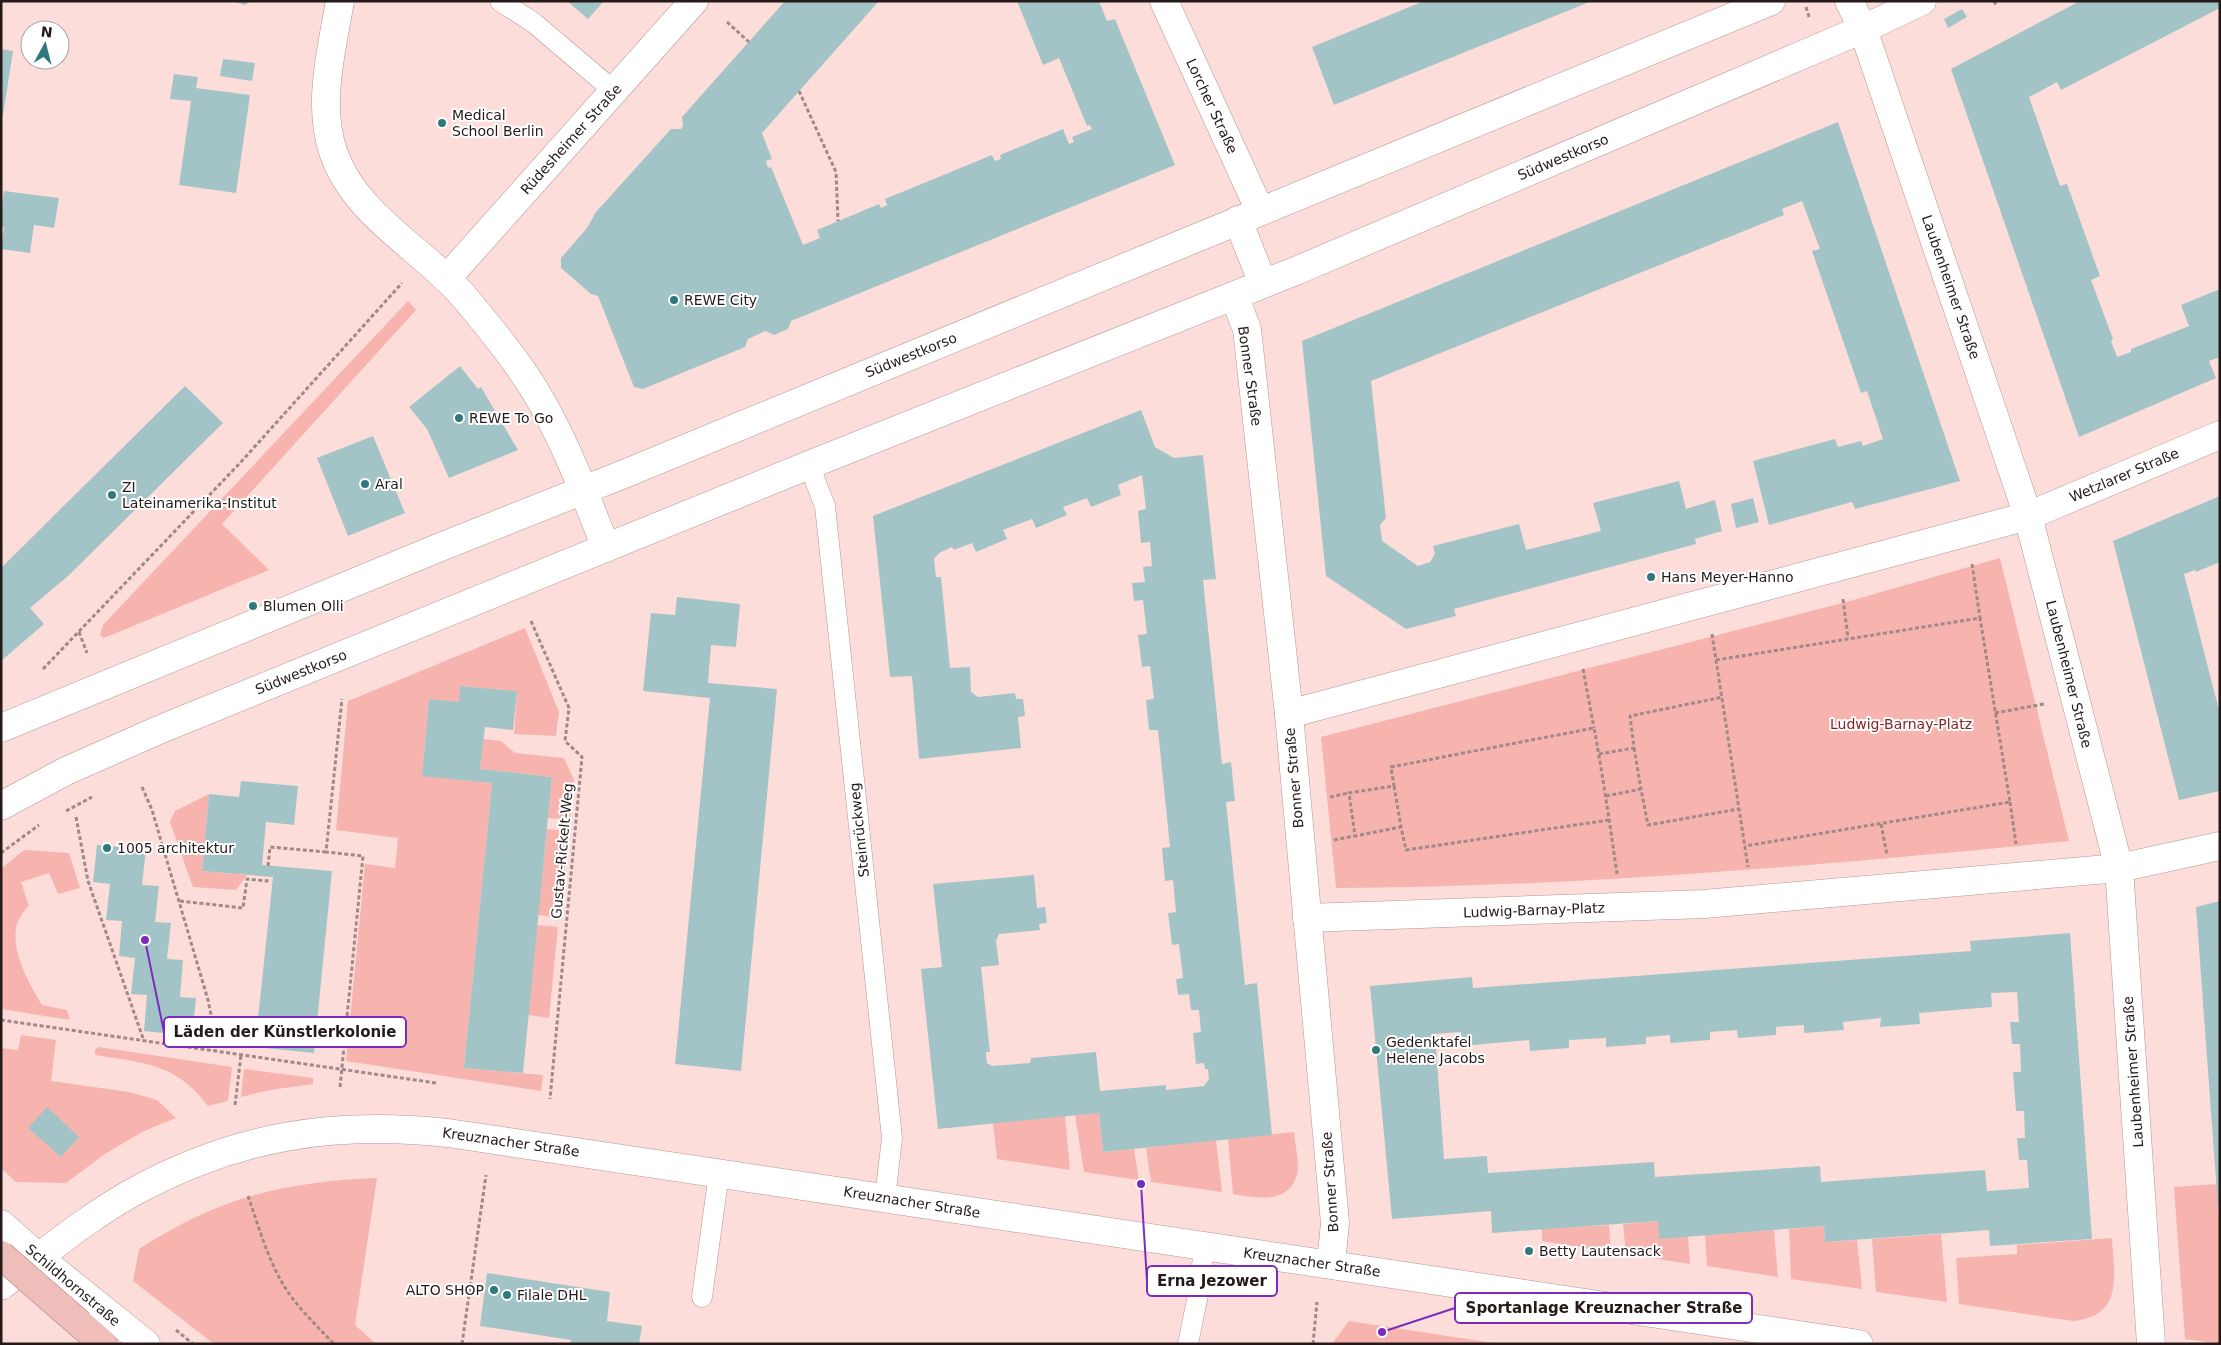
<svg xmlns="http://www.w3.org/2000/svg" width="2221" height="1345" viewBox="0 0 2221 1345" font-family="'DejaVu Sans',sans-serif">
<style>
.green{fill:#f7b4af}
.building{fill:#a3c4c6;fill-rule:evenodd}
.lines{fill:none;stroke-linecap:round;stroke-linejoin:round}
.service-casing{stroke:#b39694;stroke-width:21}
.minor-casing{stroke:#b39694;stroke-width:29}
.tertiary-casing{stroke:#b39694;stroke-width:29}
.secondary-casing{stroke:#b39694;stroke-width:29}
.motorway-casing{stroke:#a98582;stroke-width:29}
.path{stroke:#a08987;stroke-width:3;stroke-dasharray:4 2.5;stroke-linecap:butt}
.service{stroke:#fff;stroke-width:20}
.minor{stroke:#fff;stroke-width:28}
.tertiary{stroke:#fff;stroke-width:28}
.secondary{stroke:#fff;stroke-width:28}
.motorway{stroke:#f0beba;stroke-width:28}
.motorway-bridge-casing{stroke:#a98582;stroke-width:29;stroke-linecap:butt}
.motorway-bridge{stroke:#f0beba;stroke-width:28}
.poi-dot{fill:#2f797c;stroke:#fff;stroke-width:2}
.labels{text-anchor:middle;stroke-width:4;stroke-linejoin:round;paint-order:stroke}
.street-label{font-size:14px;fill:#251a19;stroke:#fff}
.poi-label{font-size:14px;fill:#251a19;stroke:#fff;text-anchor:start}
.park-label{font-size:14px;fill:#842326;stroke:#fff}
.leader{fill:none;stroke:#7b2cbf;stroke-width:2}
.callout-dot{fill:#7b2cbf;stroke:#fff;stroke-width:2}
.callout{fill:#fff;stroke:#7b2cbf;stroke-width:2}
.callout-label{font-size:15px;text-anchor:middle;font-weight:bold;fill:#251a19}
</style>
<rect width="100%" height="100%" fill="#fdddda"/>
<g class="green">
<polygon points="408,301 416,310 222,524 269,570 104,638 100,635 103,625"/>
<path d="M 2000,558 L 2069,841 C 1825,865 1581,887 1336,888 L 1321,737 L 1850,601 Z"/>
<polygon points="525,628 559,712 556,736 514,734 517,691 461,686 459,702 429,700 422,775 492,783 464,1068 543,1075 541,1091 346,1061 365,864 395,868 398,838 336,830 348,701"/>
<polygon points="483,739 501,741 515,753 564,758 574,780 570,820 548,818 552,777 480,769"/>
<polygon points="209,794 202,871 247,875 236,890 193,887 170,822 175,811"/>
<polygon points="547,829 569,831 559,918 538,915"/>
<path d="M 24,850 L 69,853 L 80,888 L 58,894 L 49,873 L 21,882 L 29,906 C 0,931 24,975 42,1005 L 67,1010 L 70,1020 L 1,1009 L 1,869 Z"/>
<polygon points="537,925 558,927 549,1018 528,1015"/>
<polygon points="21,1035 56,1040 51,1081 129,1092 157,1100 176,1118 142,1132 105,1154 66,1183 16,1182 1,1168 1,1048 18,1050"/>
<path d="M 98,1047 L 232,1067 L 228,1101 L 208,1106 C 176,1063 144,1063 95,1055 L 95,1050 Z"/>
<polygon points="244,1069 313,1078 313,1084 270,1090 241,1097"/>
<polygon points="1099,1113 1103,1152 1134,1149 1139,1180 1084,1172 1075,1115"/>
<polygon points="1065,1116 1070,1170 997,1159 993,1123"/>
<path d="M 1294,1132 C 1295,1143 1300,1167 1297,1175 C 1288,1205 1256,1198 1233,1194 L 1228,1139 Z"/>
<polygon points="1216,1140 1222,1192 1151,1182 1146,1148"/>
<path d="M 377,1178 L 355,1325 L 376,1344 L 214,1344 L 133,1281 L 139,1249 C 220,1197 282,1182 377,1178 Z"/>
<polygon points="2217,1184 2220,1227 2220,1344 2185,1339 2174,1187"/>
<polygon points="1658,1221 1688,1236 1690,1264 1626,1254 1623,1224"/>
<polygon points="1609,1225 1611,1252 1542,1241 1542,1229"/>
<polygon points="1824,1226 1825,1242 1857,1240 1862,1289 1791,1279 1789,1229"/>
<polygon points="1774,1230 1778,1277 1707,1266 1705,1235"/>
<polygon points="1941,1234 1947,1302 1876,1292 1872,1239"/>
<path d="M 2112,1238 C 2114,1275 2124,1316 2073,1321 L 1959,1304 L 1956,1258 L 2017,1254 L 2017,1245 Z"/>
<polygon points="1349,1321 1500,1344 1332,1344"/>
</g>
<g class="building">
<polygon points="232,1 250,1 245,5"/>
<polygon points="567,1 604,1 588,19"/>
<polygon points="785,1 879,1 762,133 772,159 766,161 768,168 771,167 803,245 820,238 817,230 879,204 881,208 887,205 885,199 992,155 995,161 1001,159 1000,155 1063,129 1069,144 1074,142 1072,137 1092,129 1090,125 1087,126 1059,58 1043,65 1017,1 1099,1 1107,21 1115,19 1175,165 791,321 788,329 774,335 765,331 748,339 745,347 643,389 634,387 598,296 591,294 561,268 561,258 587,228 596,212 671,129 681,129 683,126 682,117"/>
<polygon points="1424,1 1592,1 1334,105 1312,47"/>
<polygon points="2080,1 2220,1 2220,8 2061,90 2057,82 2029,97 2060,186 2067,184 2100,276 2091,280 2113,339 2111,341 2117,357 2131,352 2131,349 2189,326 2181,305 2220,289 2220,357 2209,361 2216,378 2079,437 1951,69"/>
<polygon points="1962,9 1967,17 1948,28 1944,19"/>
<polygon points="1,49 13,51 3,115 1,115"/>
<polygon points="223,59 255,63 252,81 220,76"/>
<polygon points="174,74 198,77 196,88 250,95 236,193 179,185 191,101 170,99"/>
<polygon points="1838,122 1960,481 1855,509 1852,502 1769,525 1753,461 1835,439 1838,447 1861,441 1863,446 1883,439 1867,391 1861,393 1812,251 1820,249 1802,201 1782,209 1784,215 1371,381 1386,518 1380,525 1382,541 1418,566 1430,562 1435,554 1433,546 1519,524 1526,550 1601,531 1593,503 1679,481 1686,509 1715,500 1722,531 1695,539 1696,544 1454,609 1456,616 1406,629 1326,576 1302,341"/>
<polygon points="4,191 59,198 54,228 34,225 30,253 1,249 4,227 1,227 1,213"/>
<polygon points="460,366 478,389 481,387 518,450 449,478 427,429 409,407"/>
<polygon points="185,386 223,423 68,576 30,608 44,624 1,661 1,568"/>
<polygon points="1141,410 1155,447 1174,458 1203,455 1216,579 1203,580 1222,764 1231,762 1235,801 1226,802 1245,985 1257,983 1272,1135 1103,1152 1099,1113 938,1129 921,969 942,967 933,884 1034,875 1037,908 1045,907 1047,923 1039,924 1040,930 999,934 996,941 999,965 981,967 990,1052 986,1052 987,1063 992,1066 1030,1063 1031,1058 1096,1052 1100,1091 1166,1085 1166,1090 1204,1086 1209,1079 1208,1069 1205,1069 1204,1063 1196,1064 1193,1033 1201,1032 1199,1010 1191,1010 1189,994 1178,995 1176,979 1183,978 1179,944 1172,945 1168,913 1176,912 1173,880 1165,881 1162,848 1170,847 1158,730 1149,730 1146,700 1154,699 1150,666 1142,667 1138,635 1147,634 1143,600 1134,601 1132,583 1145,582 1143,567 1152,566 1150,542 1141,543 1138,511 1146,509 1142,475 1118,485 1121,495 1091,507 1087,498 1063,507 1067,515 1036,528 1032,519 1003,530 1007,539 976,552 972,543 954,550 952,547 939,553 934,559 936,577 941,577 950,668 970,667 971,692 978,697 1015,693 1016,699 1023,699 1025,716 1018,717 1021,748 919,759 912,676 890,677 873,516"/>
<polygon points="373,436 405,513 348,536 317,458"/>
<polygon points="2220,496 2220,562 2196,572 2195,570 2184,574 2220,714 2220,791 2179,800 2113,541"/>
<polygon points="1753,498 1759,522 1736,528 1731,504"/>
<polygon points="677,597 740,604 736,647 711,645 708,683 777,689 741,1071 675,1064 710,698 643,691 651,613 675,615"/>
<polygon points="460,686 517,691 513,730 485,727 480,769 552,777 523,1073 464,1068 492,783 422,776 429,699 459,702"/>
<polygon points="241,781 298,786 294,825 266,822 262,865 332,871 314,1053 255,1047 273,877 202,871 209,794 239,797"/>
<polygon points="97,845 146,849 142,885 159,886 155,922 171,923 167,959 183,960 180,997 196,998 192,1036 144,1031 147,995 131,994 135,958 119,956 122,921 106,920 110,884 93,882"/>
<polygon points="2220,901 2220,1207 2218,1207 2196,907"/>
<path d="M 2070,933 L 2092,1239 L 1990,1246 L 1989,1230 L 1825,1242 L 1824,1226 L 1659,1239 L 1658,1221 L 1492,1233 L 1491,1211 L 1392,1219 L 1370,986 L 1472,977 L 1473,988 L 1971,951 L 1970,941 ZM 2017,992 L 2019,1022 L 2010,1022 L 2012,1044 L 2020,1044 L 2021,1072 L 2013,1072 L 2016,1111 L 2024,1111 L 2025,1138 L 2017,1138 L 2019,1160 L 2027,1160 L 2029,1188 L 1987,1191 L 1985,1170 L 1821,1182 L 1820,1166 L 1655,1177 L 1654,1162 L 1488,1173 L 1487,1156 L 1444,1159 L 1435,1034 L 1461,1032 L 1462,1046 L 1529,1040 L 1530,1051 L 1569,1048 L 1569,1040 L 1606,1038 L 1606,1047 L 1646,1044 L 1646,1037 L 1670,1035 L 1670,1043 L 1710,1040 L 1710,1032 L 1737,1030 L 1738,1038 L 1776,1035 L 1776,1027 L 1804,1025 L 1804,1033 L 1844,1030 L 1843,1022 L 1881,1018 L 1880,1027 L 1920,1024 L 1919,1013 L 1992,1007 L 1991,993 Z"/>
<polygon points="47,1107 79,1137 61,1157 28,1128"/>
<polygon points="487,1273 610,1292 607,1321 642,1326 639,1344 571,1344 571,1340 480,1326"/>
</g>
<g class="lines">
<defs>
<g id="service">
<polyline points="500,1 534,23 614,91"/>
<polyline points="809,465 825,506 892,1138 885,1198"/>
<polyline points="702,1297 719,1173"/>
<polyline points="1188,1344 1200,1285 1204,1246"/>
</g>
<g id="minor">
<path d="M 340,1 C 332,48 317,104 333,151 C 354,216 424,249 466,299 C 490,328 514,357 534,389 C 564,438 585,494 606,548"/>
<polyline points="1164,1 1260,211"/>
<polyline points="1849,1 1863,29 2028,516 2119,868 2151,1344"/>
<polyline points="1238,220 1263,284"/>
<polyline points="447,278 694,1"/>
<polyline points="1234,296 1247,329 1289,714 1335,1223 1331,1264"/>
<polyline points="1289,714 2028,516 2220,435"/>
<polyline points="1307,918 1704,904 2119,868 2220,846"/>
<path d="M 1,1286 C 45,1253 89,1216 137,1190 C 240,1135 334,1121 448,1133 L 1859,1344"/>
</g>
<g id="tertiary">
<polyline points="1,728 443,546 624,474 1771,1"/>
<polyline points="1,806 66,771 161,729 809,465 1298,270 1863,29 1922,1"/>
</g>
<polyline id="secondary" points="1,1224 38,1257 146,1344"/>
<polyline id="motorway" points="80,1324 103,1344"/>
</defs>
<use href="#service" class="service-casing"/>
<use href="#minor" class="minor-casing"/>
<use href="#tertiary" class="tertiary-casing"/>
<use href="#secondary" class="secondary-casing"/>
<use href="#motorway" class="motorway-casing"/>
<g class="path">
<polyline points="1994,1 1996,5"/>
<polyline points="1806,7 1809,17"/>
<polyline points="727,22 749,42"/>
<polyline points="799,91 836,172 838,221"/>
<polyline points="1972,564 1980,618"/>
<polyline points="1843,599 1848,638"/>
<polyline points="531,621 569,708 565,741 582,757 550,1099"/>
<polyline points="79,632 87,653"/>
<polyline points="1712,634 1748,867"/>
<polyline points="1716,660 1980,618 2010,802 1745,846"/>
<polyline points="43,669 240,463 402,283"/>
<polyline points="1583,669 1594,728"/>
<polyline points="1995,713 2044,704"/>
<polyline points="1634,748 1641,789"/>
<polyline points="1599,754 1634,748 1630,716 1723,697"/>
<polyline points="1394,786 1401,827"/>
<polyline points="142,787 152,810 208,1000 215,1034 215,1051"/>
<polyline points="1606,796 1641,789 1648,825 1739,809"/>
<polyline points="1330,797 1349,793"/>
<polyline points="2010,802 2016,844"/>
<polyline points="66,811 92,797"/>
<polyline points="76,817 88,881 144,1041"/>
<path d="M 1609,820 L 1406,850 L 1401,827 L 1355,836 L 1349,793 L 1394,786 L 1391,767 L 1594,728 C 1603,776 1610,825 1617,874"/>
<polyline points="1881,824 1887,855"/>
<polyline points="1334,840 1355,836"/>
<polyline points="1,853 39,825"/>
<polyline points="268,866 270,847 326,852"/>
<polyline points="180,901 243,908 247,879 267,881 267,877"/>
<polyline points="1,1020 436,1083"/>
<polyline points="340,1087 363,856 326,852 342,699"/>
<polyline points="235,1105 241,1055"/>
<path d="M 248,1196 C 259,1227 268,1261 286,1289 C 299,1309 317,1326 334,1344"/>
<polyline points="176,1330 193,1344"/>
<polyline points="462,1344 486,1175"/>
<polyline points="1313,1344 1317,1302"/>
</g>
<use href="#service" class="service"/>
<use href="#minor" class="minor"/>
<use href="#tertiary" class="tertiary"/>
<use href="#secondary" class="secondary"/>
<use href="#motorway" class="motorway"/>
<defs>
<polyline id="motorway-bridge" points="1,1255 80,1324"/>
</defs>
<use href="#motorway-bridge" class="motorway-bridge-casing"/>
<use href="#motorway-bridge" class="motorway-bridge"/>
</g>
<g class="poi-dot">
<circle cx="442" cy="123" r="5"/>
<circle cx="674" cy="300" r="5"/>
<circle cx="459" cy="418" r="5"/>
<circle cx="365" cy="484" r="5"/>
<circle cx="112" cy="495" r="5"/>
<circle cx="1651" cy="577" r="5"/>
<circle cx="253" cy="606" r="5"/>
<circle cx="107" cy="848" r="5"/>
<circle cx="1376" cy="1050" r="5"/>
<circle cx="1529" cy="1251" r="5"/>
<circle cx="494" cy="1290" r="5"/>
<circle cx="507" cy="1295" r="5"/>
</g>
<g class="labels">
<g class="street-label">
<text transform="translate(1212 106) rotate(65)" y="5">Lorcher Straße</text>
<text transform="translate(571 139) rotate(-48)" y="5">Rüdesheimer Straße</text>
<text transform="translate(1563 157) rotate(-23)" y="5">Südwestkorso</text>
<text transform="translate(1951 287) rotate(71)" y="5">Laubenheimer Straße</text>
<text transform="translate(911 355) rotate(-22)" y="5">Südwestkorso</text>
<text transform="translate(1250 376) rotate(82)" y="5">Bonner Straße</text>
<text transform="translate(2124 475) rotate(-23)" y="5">Wetzlarer Straße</text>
<text transform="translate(301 672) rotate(-22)" y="5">Südwestkorso</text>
<text transform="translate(2069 674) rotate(76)" y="5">Laubenheimer Straße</text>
<text transform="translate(1294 778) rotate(-95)" y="5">Bonner Straße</text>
<text transform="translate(859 830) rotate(-96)" y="5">Steinrückweg</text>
<text transform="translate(562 851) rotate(-85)" y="5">Gustav-Rickelt-Weg</text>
<text transform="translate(1534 910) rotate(-2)" y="5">Ludwig-Barnay-Platz</text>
<text transform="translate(2133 1072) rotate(-94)" y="5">Laubenheimer Straße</text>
<text transform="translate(511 1142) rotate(8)" y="5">Kreuznacher Straße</text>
<text transform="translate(1330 1182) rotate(-94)" y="5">Bonner Straße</text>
<text transform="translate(912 1202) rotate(9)" y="5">Kreuznacher Straße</text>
<text transform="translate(1312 1262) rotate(8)" y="5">Kreuznacher Straße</text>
<text transform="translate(73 1285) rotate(40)" y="5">Schildhornstraße</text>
</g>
<g class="poi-label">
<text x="452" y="120">Medical<tspan x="452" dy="16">School Berlin</tspan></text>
<text x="684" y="305">REWE City</text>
<text x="469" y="423">REWE To Go</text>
<text x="375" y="489">Aral</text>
<text x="122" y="492">ZI<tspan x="122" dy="16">Lateinamerika-Institut</tspan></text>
<text x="1661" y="582">Hans Meyer-Hanno</text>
<text x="263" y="611">Blumen Olli</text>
<text x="117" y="853">1005 architektur</text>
<text x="1386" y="1047">Gedenktafel<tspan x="1386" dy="16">Helene Jacobs</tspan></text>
<text x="1539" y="1256">Betty Lautensack</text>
<text x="484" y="1295" text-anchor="end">ALTO SHOP</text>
<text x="517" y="1300">Filale DHL</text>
</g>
<g class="park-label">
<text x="1901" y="729">Ludwig-Barnay-Platz</text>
</g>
</g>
<path class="leader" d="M145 940L164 1032M1141 1184L1147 1281M1382 1332L1455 1308"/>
<g class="callout-dot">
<circle cx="145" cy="940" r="5"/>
<circle cx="1141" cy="1184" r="5"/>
<circle cx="1382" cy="1332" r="5"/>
</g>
<g class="callout">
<rect x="164" y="1017" width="242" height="30" rx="5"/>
<rect x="1147" y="1266" width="130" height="30" rx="5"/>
<rect x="1455" y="1293" width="297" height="30" rx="5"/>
</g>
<g class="callout-label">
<text x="285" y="1037">Läden der Künstlerkolonie</text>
<text x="1212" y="1286">Erna Jezower</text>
<text x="1604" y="1313">Sportanlage Kreuznacher Straße</text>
</g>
<rect width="2221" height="1345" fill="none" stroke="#251a19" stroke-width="5"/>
<g transform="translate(45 45) rotate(7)"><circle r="24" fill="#ffffff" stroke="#a8a3a3"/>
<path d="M0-4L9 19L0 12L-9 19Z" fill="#2f797c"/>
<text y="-8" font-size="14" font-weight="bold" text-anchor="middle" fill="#251a19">N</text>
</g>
</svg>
